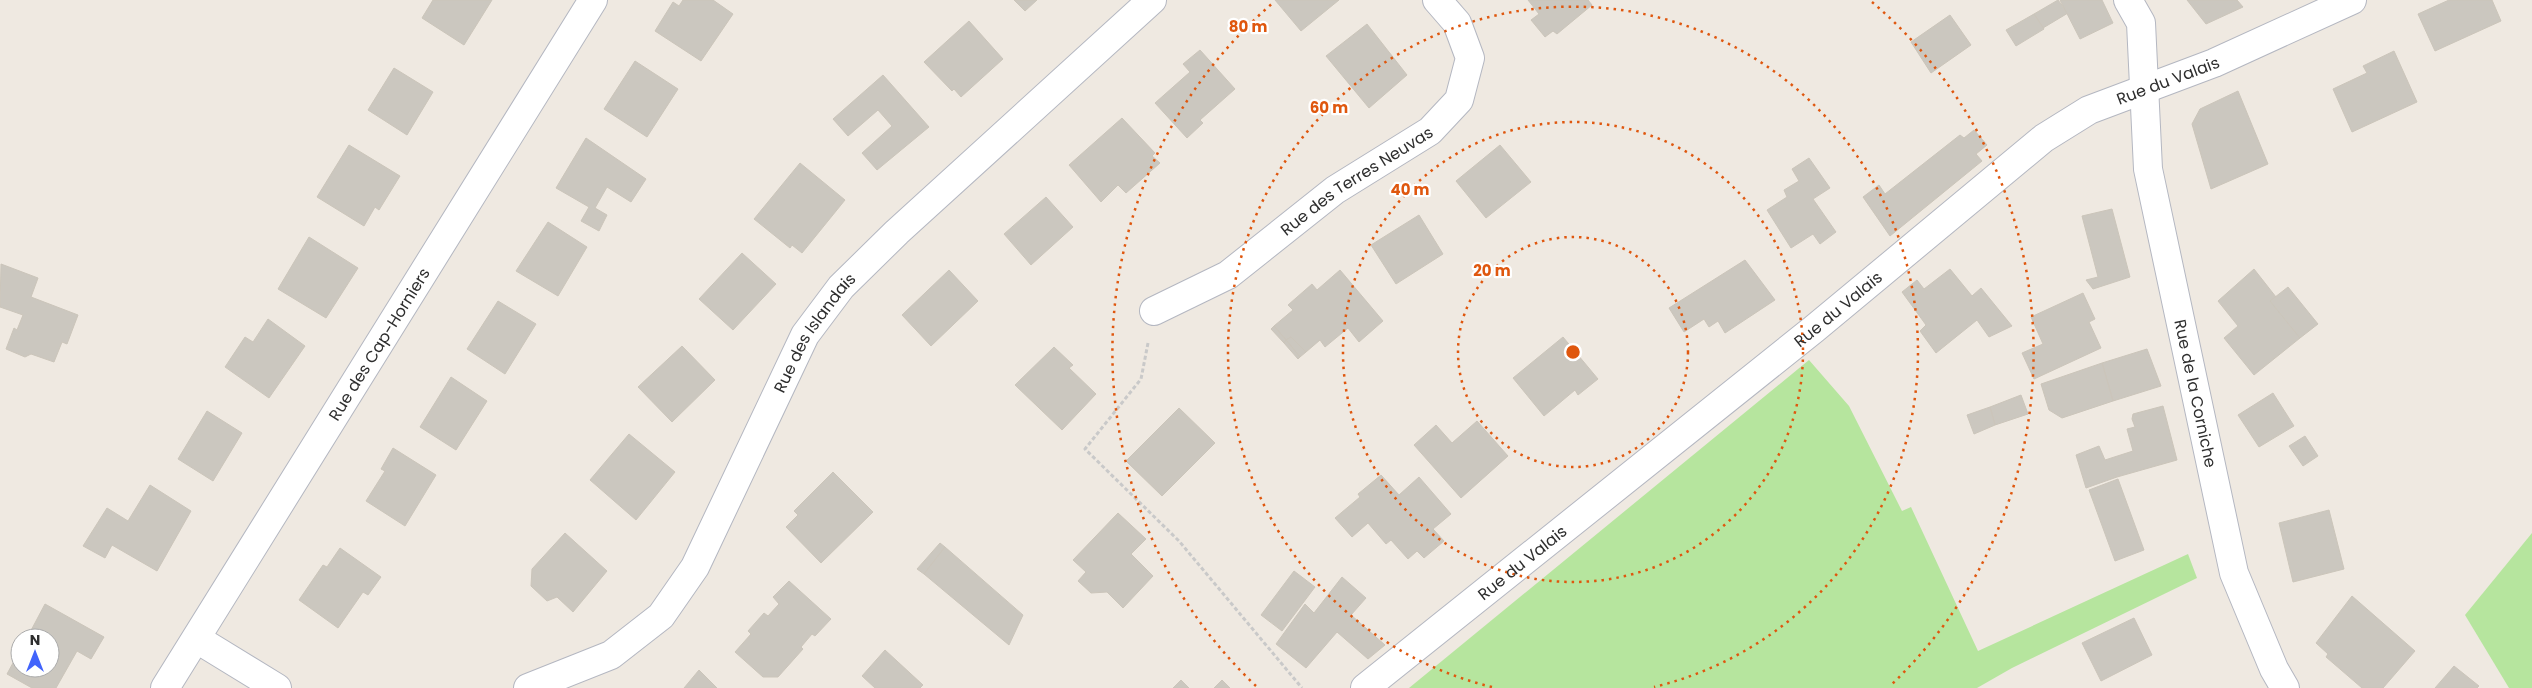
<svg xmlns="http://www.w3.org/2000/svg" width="2532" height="688" viewBox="0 0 2532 688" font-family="Poppins,sans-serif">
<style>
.green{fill:#b6e59e}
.building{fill:#cbc7bf;stroke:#cbc5ba}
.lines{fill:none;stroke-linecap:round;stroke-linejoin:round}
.street-casing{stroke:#b4b7c1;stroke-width:30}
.secondary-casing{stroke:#b4b7c1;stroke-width:30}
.path{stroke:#c9c9c9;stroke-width:3;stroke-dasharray:4 2.5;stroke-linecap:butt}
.street{stroke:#fff;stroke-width:28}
.secondary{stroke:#fff;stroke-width:28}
.ring{fill:none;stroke:#df570e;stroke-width:2.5;stroke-dasharray:2.5 5}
.labels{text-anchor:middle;stroke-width:4.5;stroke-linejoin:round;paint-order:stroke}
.street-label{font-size:16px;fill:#2e2e2e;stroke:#fff}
.centre{fill:#df570e;stroke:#fff;stroke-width:2.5}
.ring-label{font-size:15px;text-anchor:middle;font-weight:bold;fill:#df570e;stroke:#fff;stroke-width:4.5;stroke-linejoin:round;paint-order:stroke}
</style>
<rect width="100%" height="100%" fill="#efe9e1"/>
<g class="green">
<polygon points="1809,360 1849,406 1902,511 1911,507 1978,651 2188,554 2197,578 2012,668 1977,688 1409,688"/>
<polygon points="2532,533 2532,688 2509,688 2465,615"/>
</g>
<g class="building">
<polygon points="433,0 492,0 464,45 422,18"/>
<polygon points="683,0 713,0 733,14 701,61 655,31 673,2 679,6"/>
<polygon points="1014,0 1037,0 1025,11"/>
<polygon points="1275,0 1339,0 1301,31"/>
<polygon points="1528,0 1588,0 1592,5 1557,34 1553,31 1545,37 1531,20 1539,14"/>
<polygon points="2058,0 2068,13 2043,28 2034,14"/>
<polygon points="2060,0 2102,0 2113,23 2080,39"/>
<polygon points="2187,0 2237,0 2243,7 2206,24"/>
<polygon points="2449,0 2492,0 2501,21 2435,51 2418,14"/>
<polygon points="2034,14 2044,29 2016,46 2006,30"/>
<polygon points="1950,15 1971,45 1931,73 1911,42"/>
<polygon points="969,21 1003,59 961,97 954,89 952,91 924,62"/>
<polygon points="1367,24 1407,75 1369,108 1326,56"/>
<polygon points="1200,50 1235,89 1200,120 1203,123 1187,138 1155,103 1190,72 1183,64"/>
<polygon points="2394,51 2417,102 2352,132 2333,89 2367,73 2363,66"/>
<polygon points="635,61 678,89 647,137 604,109"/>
<polygon points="394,68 433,92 407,135 368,110"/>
<polygon points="883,75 929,127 877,170 862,153 892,126 878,110 848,136 833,119"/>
<polygon points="2238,91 2268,164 2211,189 2192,124 2200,109"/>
<polygon points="1122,118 1155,153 1152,156 1160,163 1126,193 1118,185 1101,202 1069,165"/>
<polygon points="1974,130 1987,145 1976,154 1982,161 1890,236 1863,197 1879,185 1885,194 1960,135 1964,138"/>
<polygon points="586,138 646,179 631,202 607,187 595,208 607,215 599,231 581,221 589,207 556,188"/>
<polygon points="349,145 400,176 379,210 375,207 364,226 317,197"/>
<polygon points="1500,145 1531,182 1486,218 1456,181"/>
<polygon points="1809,158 1830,188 1813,199 1836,232 1820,244 1813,234 1791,248 1767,210 1787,197 1784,190 1799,181 1792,169"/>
<polygon points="800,163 845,200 802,253 792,245 790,248 754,219"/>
<polygon points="1046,197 1073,227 1031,265 1004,234"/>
<polygon points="2112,209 2130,277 2093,289 2086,280 2098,277 2082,216"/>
<polygon points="1419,215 1443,254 1396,284 1371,245"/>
<polygon points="548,222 587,247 558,296 516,271"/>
<polygon points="309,237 358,268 326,318 278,289"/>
<polygon points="742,253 776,284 733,330 699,299"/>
<polygon points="1745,260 1775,300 1725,333 1718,321 1709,327 1704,319 1684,332 1669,308"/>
<polygon points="1,264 38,278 31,297 78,315 67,344 62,342 54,362 31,354 25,357 6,349 14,328 17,330 23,315 0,307"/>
<polygon points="1950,269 1972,296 1981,288 2012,326 1989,337 1977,320 1936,353 1920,331 1926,325 1902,292 1917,280 1924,289"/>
<polygon points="2254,269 2276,297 2270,301 2300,338 2254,375 2224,338 2238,326 2218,301"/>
<polygon points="949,270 978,301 931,346 902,315"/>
<polygon points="1340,270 1383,321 1359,342 1348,328 1325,347 1320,340 1306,352 1291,337 1286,340 1274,326 1293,310 1288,305 1312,284 1317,290"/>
<polygon points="2288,287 2318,324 2300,338 2270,301"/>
<polygon points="2083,293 2095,319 2089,322 2101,348 2034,379 2022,353 2043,344 2031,317"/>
<polygon points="498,301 536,324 505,374 467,349"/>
<polygon points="268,319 305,346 269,398 225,367 245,337 253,342"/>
<polygon points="1274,326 1286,340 1284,343 1271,329"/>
<polygon points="1291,337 1306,352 1300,357 1286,340"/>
<polygon points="1563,337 1598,379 1578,395 1575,390 1544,416 1513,378"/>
<polygon points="1286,340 1300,357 1298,359 1284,343"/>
<polygon points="682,346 715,380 672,422 638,387"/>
<polygon points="1054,347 1073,365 1069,368 1096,394 1062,430 1015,385"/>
<polygon points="2147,349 2161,386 2113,401 2102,363"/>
<polygon points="2102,363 2113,401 2062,418 2049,410 2041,384"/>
<polygon points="451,377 487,401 456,450 420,427"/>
<polygon points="2273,393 2294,426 2259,447 2238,415"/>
<polygon points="2021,395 2028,414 1995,425 1990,407"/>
<polygon points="2163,406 2177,460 2117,477 2086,488 2076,455 2099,446 2105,460 2133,451 2127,429 2135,427 2132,419 2133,414"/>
<polygon points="1990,407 1995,425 1974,434 1967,415"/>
<polygon points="1179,408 1215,443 1162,496 1126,461"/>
<polygon points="207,411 242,433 213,481 178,459"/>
<polygon points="1477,421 1508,456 1461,498 1414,445 1436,425 1452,443"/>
<polygon points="629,434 675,472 636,520 590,480"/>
<polygon points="2305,436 2318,456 2303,466 2289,446"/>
<polygon points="393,448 436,475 405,526 366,501 385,471 381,469"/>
<polygon points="833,472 873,512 821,563 786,527 798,515 794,511"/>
<polygon points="1381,475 1399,495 1419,477 1451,514 1433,529 1444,541 1424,558 1417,551 1408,559 1391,540 1386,544 1368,523 1352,537 1335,518 1360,497 1358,494"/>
<polygon points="2118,479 2144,550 2115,561 2089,490"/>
<polygon points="150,485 191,511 157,571 112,545 105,558 83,546 107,508 128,521"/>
<polygon points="2329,510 2344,569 2293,582 2279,523"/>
<polygon points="1118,513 1146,539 1131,554 1153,576 1123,608 1107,592 1091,593 1078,581 1086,572 1073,560"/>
<polygon points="565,533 607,571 573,612 557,597 547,601 531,586 532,569"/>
<polygon points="940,543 945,547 924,574 917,569"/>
<polygon points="945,547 1023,615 1009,645 924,574"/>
<polygon points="340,548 381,577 368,595 363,592 338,628 299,600 323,565 327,567"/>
<polygon points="1294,571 1315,587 1282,631 1261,615"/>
<polygon points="1342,577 1366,598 1351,615 1385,645 1368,659 1337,632 1306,668 1276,644 1305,604 1314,613"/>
<polygon points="789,581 831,619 815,636 812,634 801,647 803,649 778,677 763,677 735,652 751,634 748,631 764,613 768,616 779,604 773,597"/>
<polygon points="2352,596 2415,651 2383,688 2362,688 2326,657 2328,654 2316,643"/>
<polygon points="45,604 104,637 91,659 77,651 56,688 32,688 7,674 20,650 20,668 50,668 50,638 27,638"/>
<polygon points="2134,618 2152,655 2101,681 2082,643"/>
<polygon points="885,650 923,685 920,688 875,688 862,676"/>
<polygon points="2454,666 2479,686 2477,688 2435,688"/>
<polygon points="699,670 717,688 684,688"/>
<polygon points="1181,680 1189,688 1173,688"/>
<polygon points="1222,680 1230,688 1214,688"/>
</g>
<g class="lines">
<defs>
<g id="street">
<path id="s1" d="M 1154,311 L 1228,275 L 1335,190 L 1430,131 L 1459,100 L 1470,58 L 1457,23 L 1437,0"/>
<polyline points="197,639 277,688"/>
<path id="s2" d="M 165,688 L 593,0"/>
<path id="s3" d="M 528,688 L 611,655 L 661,616 L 695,567 L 805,335 L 841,287 L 897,232 L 1152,0"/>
<path id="s4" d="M 1365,688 L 1814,329 L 2044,138 L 2089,110 L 2214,63 L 2352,0"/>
</g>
<g id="secondary">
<path id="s5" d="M 2128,0 L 2141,23 L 2148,169 L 2234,573 L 2274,669 L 2285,688"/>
</g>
</defs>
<use href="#street" class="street-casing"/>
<use href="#secondary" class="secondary-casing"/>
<polyline class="path" points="1148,343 1141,379 1085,449 1179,541 1302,688"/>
<use href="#street" class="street"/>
<use href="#secondary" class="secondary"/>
</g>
<g class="ring">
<circle cx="1573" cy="352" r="115"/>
<circle cx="1573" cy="352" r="230"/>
<path d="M1492 687A345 345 0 1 1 1654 687"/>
<path d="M1256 686A460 460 0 0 1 1274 2M1872 2A460 460 0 0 1 1890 686"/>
</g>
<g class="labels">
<g class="street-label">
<text dy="6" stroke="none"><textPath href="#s4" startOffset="1011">Rue du Valais</textPath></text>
<text dy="6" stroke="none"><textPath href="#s1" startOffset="242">Rue des Terres Neuvas</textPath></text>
<text dy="6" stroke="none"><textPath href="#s4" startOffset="606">Rue du Valais</textPath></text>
<text dy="6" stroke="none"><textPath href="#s3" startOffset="476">Rue des Islandais</textPath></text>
<text dy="6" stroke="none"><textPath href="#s2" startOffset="405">Rue des Cap-Horniers</textPath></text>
<text dy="6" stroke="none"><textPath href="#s5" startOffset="402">Rue de la Corniche</textPath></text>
<text dy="6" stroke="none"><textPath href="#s4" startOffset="201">Rue du Valais</textPath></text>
</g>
</g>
<circle cx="1573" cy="352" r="8" class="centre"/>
<g class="ring-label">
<text x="1248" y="32">80 m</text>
<text x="1329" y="113">60 m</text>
<text x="1410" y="195">40 m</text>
<text x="1492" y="276">20 m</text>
</g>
<g transform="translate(35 653)"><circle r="24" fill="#ffffff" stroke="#ababab"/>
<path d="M0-4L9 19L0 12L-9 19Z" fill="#4264fb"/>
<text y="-8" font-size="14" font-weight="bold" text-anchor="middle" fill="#2e2e2e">N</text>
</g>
</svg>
